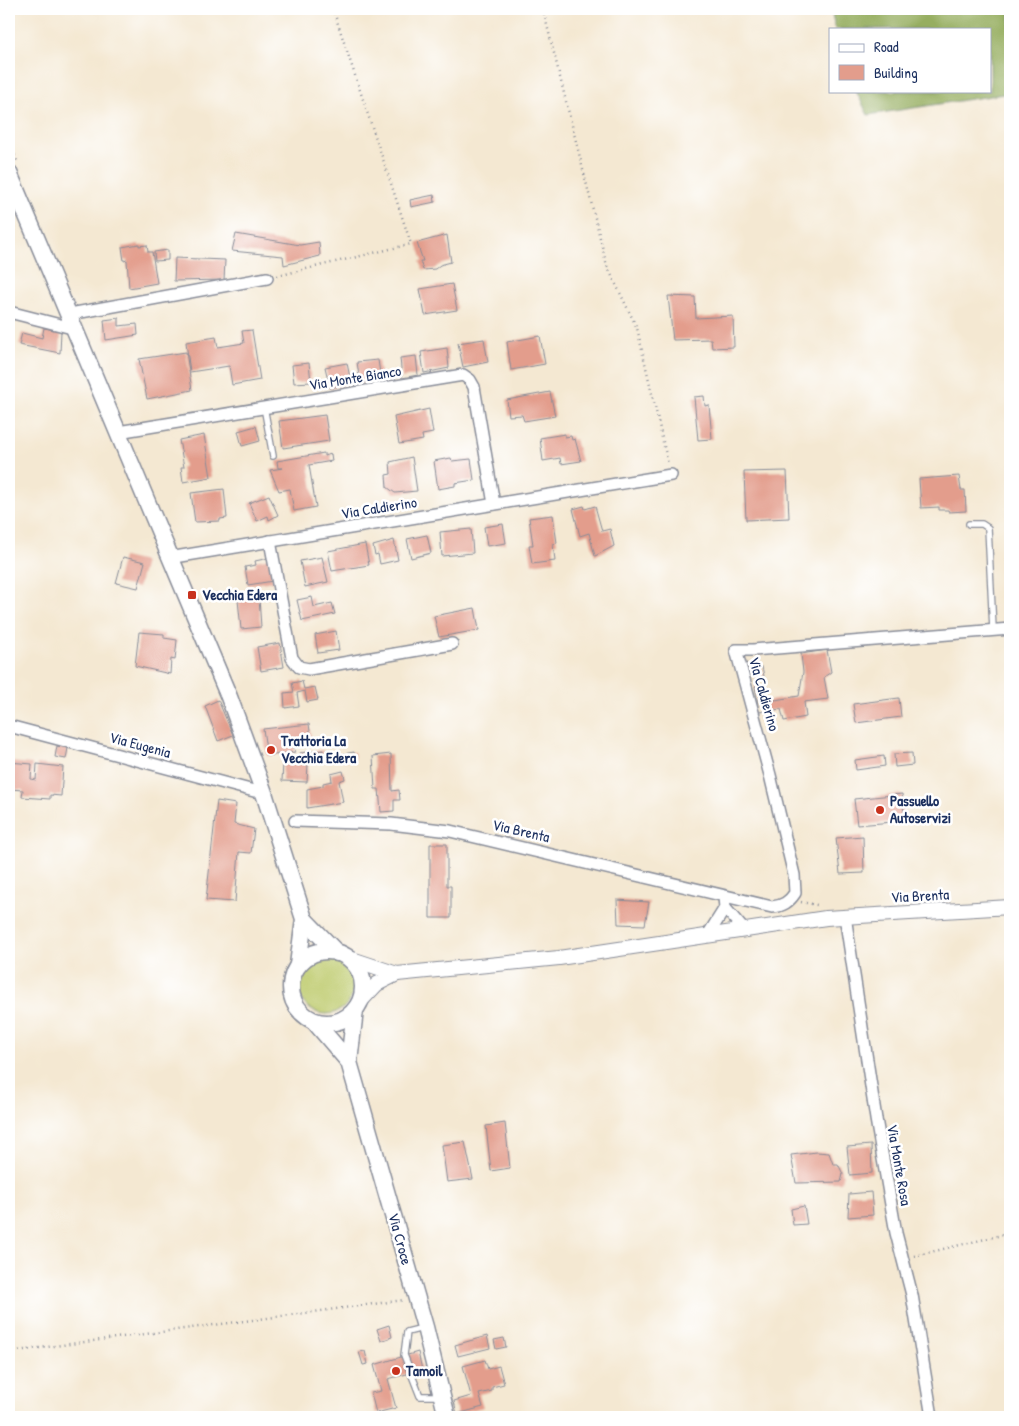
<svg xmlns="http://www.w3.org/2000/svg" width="1019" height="1426" viewBox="0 0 1019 1426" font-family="'Patrick Hand',sans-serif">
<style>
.green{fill:#bdca6c;stroke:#6c7c65}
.forest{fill:#96ae60;stroke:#586e5f}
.building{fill:#e39d8c}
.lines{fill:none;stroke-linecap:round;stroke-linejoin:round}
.service-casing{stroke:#888c98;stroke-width:8}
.minor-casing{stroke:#888c98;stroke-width:14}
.tertiary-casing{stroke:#888c98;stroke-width:16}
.secondary-casing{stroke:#888c98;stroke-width:19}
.path{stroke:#888c98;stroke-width:2.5;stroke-dasharray:1 4;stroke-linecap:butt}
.service{stroke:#fff;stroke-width:5.5}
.minor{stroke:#fff;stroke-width:11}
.tertiary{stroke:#fff;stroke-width:14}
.secondary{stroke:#fff;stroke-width:16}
.poi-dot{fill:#c8321e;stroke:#fff;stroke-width:2}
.labels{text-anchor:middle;stroke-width:5;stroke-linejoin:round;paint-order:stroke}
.street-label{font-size:15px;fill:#1b2f5e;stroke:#fff}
.poi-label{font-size:15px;font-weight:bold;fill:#1b2f5e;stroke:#fff;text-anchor:start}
</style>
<rect width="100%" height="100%" fill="#fff"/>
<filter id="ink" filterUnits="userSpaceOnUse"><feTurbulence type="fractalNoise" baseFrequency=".02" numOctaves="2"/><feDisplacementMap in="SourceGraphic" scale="10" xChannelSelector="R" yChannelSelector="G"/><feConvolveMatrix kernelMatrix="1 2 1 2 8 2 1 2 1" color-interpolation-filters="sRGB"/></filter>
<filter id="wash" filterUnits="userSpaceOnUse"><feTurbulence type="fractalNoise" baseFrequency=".0096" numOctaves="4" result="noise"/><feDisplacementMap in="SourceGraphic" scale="20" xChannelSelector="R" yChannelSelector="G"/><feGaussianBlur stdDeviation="1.12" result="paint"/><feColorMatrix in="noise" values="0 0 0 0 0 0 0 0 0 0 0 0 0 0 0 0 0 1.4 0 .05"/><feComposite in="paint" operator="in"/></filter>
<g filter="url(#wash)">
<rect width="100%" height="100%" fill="#f4e8d2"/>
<circle class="green" cx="326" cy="986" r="28"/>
<polygon class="forest" points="831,9 1010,9 1010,93 868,115 856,91 990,91 990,29 835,29"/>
<g id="blocks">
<g class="building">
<polygon points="434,195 435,202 411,207 410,200"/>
<polygon points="236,234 300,245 319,242 320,256 284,265 283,256 232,251"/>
<polygon points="447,235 451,262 440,265 435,269 423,270 420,261 423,261 417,243"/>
<polygon points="139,244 139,246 147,245 148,252 152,252 157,283 129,288 127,260 124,261 122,247"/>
<polygon points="168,250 168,260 155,261 154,252"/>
<polygon points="175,258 225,260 224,280 174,281"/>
<polygon points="452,284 457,310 425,315 420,289"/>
<polygon points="668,296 695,297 696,318 733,316 734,347 712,348 711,339 673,340"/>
<polygon points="119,318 119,326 137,324 138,335 106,340 104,320"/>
<polygon points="44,328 61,331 60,353 19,345 22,333 42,338"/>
<polygon points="252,330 260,380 232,385 229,366 190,372 186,342 216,337 218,347 244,343 242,331"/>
<polygon points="540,336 545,364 511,370 507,342"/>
<polygon points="484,339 488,362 463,367 458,343"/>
<polygon points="447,348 449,368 424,373 421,352"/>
<polygon points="186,352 192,390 147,399 139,359"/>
<polygon points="416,356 418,375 402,378 400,358"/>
<polygon points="378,360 381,380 360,383 357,362"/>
<polygon points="309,363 311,382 294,383 292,365"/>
<polygon points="347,363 351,383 330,388 325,367"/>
<polygon points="550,392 555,416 524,421 522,415 509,416 507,400"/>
<polygon points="704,396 705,406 709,405 712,439 698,440 694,397"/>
<polygon points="429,409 433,433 422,435 423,440 399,444 394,417"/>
<polygon points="325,415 329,441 283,448 279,421"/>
<polygon points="256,426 260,441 242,446 238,431"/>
<polygon points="565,434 565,437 571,436 572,440 575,439 581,461 561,464 560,458 543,461 540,438"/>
<polygon points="204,435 211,477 183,482 181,467 184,467 179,440"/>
<polygon points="324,453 324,456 331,454 332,461 309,465 316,507 294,511 290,489 279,491 270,470 283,468 278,468 277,461"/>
<polygon points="412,457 417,491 395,493 387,487 386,475 391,474 390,462"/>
<polygon points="451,458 452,461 471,459 474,480 455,483 455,486 438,489 434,461"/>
<polygon points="787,471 789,518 746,520 744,472"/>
<polygon points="959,476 961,490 965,490 966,511 949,512 948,510 939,510 939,507 921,508 919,479"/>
<polygon points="224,489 227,518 220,519 220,521 195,522 191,493"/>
<polygon points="269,495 278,515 269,520 268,516 257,521 249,503"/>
<polygon points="584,506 585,509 595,506 602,531 610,529 614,546 595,556 589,533 580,536 573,509"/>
<polygon points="553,515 557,543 553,544 555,561 532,564 529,545 533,545 529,518"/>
<polygon points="503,524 506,543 487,546 484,527"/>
<polygon points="471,529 473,553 442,556 440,532"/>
<polygon points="427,535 431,553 411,558 407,539"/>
<polygon points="394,540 398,560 380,564 378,554 375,555 373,546"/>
<polygon points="365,544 369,565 332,571 328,551"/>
<polygon points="123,557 145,562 138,588 116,583"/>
<polygon points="322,557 328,582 305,587 300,561"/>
<polygon points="269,558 273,581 248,585 245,567 256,565 255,561"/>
<polygon points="312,597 314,607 332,603 335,614 302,621 297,600"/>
<polygon points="259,598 261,627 241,629 238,600"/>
<polygon points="475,608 479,630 439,637 434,616"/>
<polygon points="336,631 339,650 318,653 315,635"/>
<polygon points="139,632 164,634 164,638 177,640 175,660 171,659 170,674 135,666"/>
<polygon points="280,643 284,667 261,671 257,647"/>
<polygon points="827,650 831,672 824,677 828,699 804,702 806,717 784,721 781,709 759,712 755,686 759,685 763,702 799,696 803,672 801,654"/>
<polygon points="762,667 764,676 755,678 753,669"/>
<polygon points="302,681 304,689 315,687 318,700 307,702 305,691 297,693 299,706 285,708 284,693 294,692 292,683"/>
<polygon points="899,698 901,717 856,723 853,704"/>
<polygon points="218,700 233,735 218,741 205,706"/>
<polygon points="309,724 311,738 305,739 306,745 294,747 295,752 267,756 263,729"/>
<polygon points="57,746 68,748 66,759 55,757"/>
<polygon points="323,750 323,757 301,760 300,753"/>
<polygon points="354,752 355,759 344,761 343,754"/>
<polygon points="912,753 913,765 895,767 894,754"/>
<polygon points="391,754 392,791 399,790 400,800 394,800 394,811 381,812 379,789 375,789 373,756"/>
<polygon points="884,756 885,766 856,770 855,760"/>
<polygon points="9,762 32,764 31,779 36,780 37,764 63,767 61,796 50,795 50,799 22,797 23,790 9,789"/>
<polygon points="283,763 308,764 307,782 282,781"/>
<polygon points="343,771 345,779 339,781 343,802 307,808 307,789 323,786 323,783 332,781 331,774"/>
<polygon points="902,794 905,821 857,825 854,799"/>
<polygon points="217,801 236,804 234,824 254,829 251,853 239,852 235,902 206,900"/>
<polygon points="863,836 864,873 840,874 836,838"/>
<polygon points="430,844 447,844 447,886 451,886 451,918 430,918"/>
<polygon points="617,900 649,902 645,925 618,924"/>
<polygon points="505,1123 510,1168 491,1171 486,1126"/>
<polygon points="465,1142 473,1179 447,1182 442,1145"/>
<polygon points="871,1145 872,1173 850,1175 847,1147"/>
<polygon points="817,1152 829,1153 833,1164 838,1164 843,1174 841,1182 796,1183 791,1155"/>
<polygon points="871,1192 873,1215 848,1217 849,1194"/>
<polygon points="804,1206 807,1224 793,1225 791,1209"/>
<polygon points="389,1325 392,1337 381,1341 377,1329"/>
<polygon points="487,1336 490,1348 458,1356 455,1345"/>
<polygon points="504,1338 506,1347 496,1349 494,1340"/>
<polygon points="365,1351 368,1364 363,1365 359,1352"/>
<polygon points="418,1352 422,1370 388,1379 396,1408 376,1413 371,1393 381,1391 374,1365"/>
<polygon points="485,1360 488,1369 499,1366 504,1384 492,1387 492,1391 479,1394 483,1407 457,1414 454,1401 471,1396 463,1366"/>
</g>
</g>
</g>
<g filter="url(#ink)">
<use href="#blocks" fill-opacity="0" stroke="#888c98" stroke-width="1"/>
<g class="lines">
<defs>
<g id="service">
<polyline points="264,407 273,456"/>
<polyline points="969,524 982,524 988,528 993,629"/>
<polyline points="423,1328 407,1332 404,1355 420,1396 440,1396"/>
</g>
<g id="minor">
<polyline points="9,312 76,329"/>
<polyline points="70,314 267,278"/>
<polyline points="118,432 463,375 470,380 474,387 494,504"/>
<polyline points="270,541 292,658 299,667 309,669 452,644"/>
<polyline points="169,558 671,475"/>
<polyline points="9,726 254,791 263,790"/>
<path d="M 295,821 L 391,824 L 450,831 L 772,907 C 783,906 789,902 795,893 L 794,875 L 770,775 L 736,650 L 753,650 L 1010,629"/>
<polyline points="724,897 725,908 744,930"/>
<polyline points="845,916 876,1119 896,1233 912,1295 932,1417"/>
<polyline points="708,935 725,908"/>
</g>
<g id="tertiary">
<polyline points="346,957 397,974"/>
<polyline points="359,1003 377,984 397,974 559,958 826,918 1010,907"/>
</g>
<g id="secondary">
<polyline points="9,173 229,697 263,790 304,919 298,965"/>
<polyline points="304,919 337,953"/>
<circle cx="327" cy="987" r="36"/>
<polyline points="314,1021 349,1062 425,1327 447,1417"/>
<polyline points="349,1062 355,1010"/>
</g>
</defs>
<use href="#service" class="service-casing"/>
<use href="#minor" class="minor-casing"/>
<use href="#tertiary" class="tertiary-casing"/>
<use href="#secondary" class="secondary-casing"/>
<g class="path">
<polyline points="543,9 607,266 637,328 668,464"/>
<polyline points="9,141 17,161"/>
<polyline points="277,276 411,244 333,9"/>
<polyline points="801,902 817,905"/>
<polyline points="914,1256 1010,1233"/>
<polyline points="9,1352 404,1300"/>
</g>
<use href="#service" class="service"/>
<use href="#minor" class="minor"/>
<use href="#tertiary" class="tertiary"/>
<use href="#secondary" class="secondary"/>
</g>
</g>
<g class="poi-dot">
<rect x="187" y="590" width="10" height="10" rx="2.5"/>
<circle cx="271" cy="750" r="5"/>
<circle cx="880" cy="810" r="5"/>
<circle cx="396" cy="1371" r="5"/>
</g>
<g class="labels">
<g class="street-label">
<text transform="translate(355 378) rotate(-9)" y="5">Via Monte Bianco</text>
<text transform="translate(379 508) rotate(-9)" y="5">Via Caldierino</text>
<text transform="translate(764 694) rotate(74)" y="5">Via Caldierino</text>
<text transform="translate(140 745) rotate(15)" y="5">Via Eugenia</text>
<text transform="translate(521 831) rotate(13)" y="5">Via Brenta</text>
<text transform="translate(920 896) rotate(-3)" y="5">Via Brenta</text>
<text transform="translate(899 1165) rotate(80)" y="5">Via Monte Rosa</text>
<text transform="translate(400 1239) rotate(75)" y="5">Via Croce</text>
</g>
<g class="poi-label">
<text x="202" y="600">Vecchia Edera</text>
<text x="281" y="746">Trattoria La<tspan x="281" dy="17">Vecchia Edera</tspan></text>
<text x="890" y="806">Passuello<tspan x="890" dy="17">Autoservizi</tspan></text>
<text x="406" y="1376">Tamoil</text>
</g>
</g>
<rect width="1019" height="1426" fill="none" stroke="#fff" stroke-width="30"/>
<rect x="829" y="28" width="162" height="65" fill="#ffffff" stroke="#a4acbf"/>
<rect x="839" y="44" width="25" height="8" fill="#ffffff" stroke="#a4acbf"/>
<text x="874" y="52" font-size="15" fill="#1b2f5e">Road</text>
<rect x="839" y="65" width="25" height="15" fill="#e39d8c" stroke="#a4acbf"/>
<text x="874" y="78" font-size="15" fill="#1b2f5e">Building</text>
</svg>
